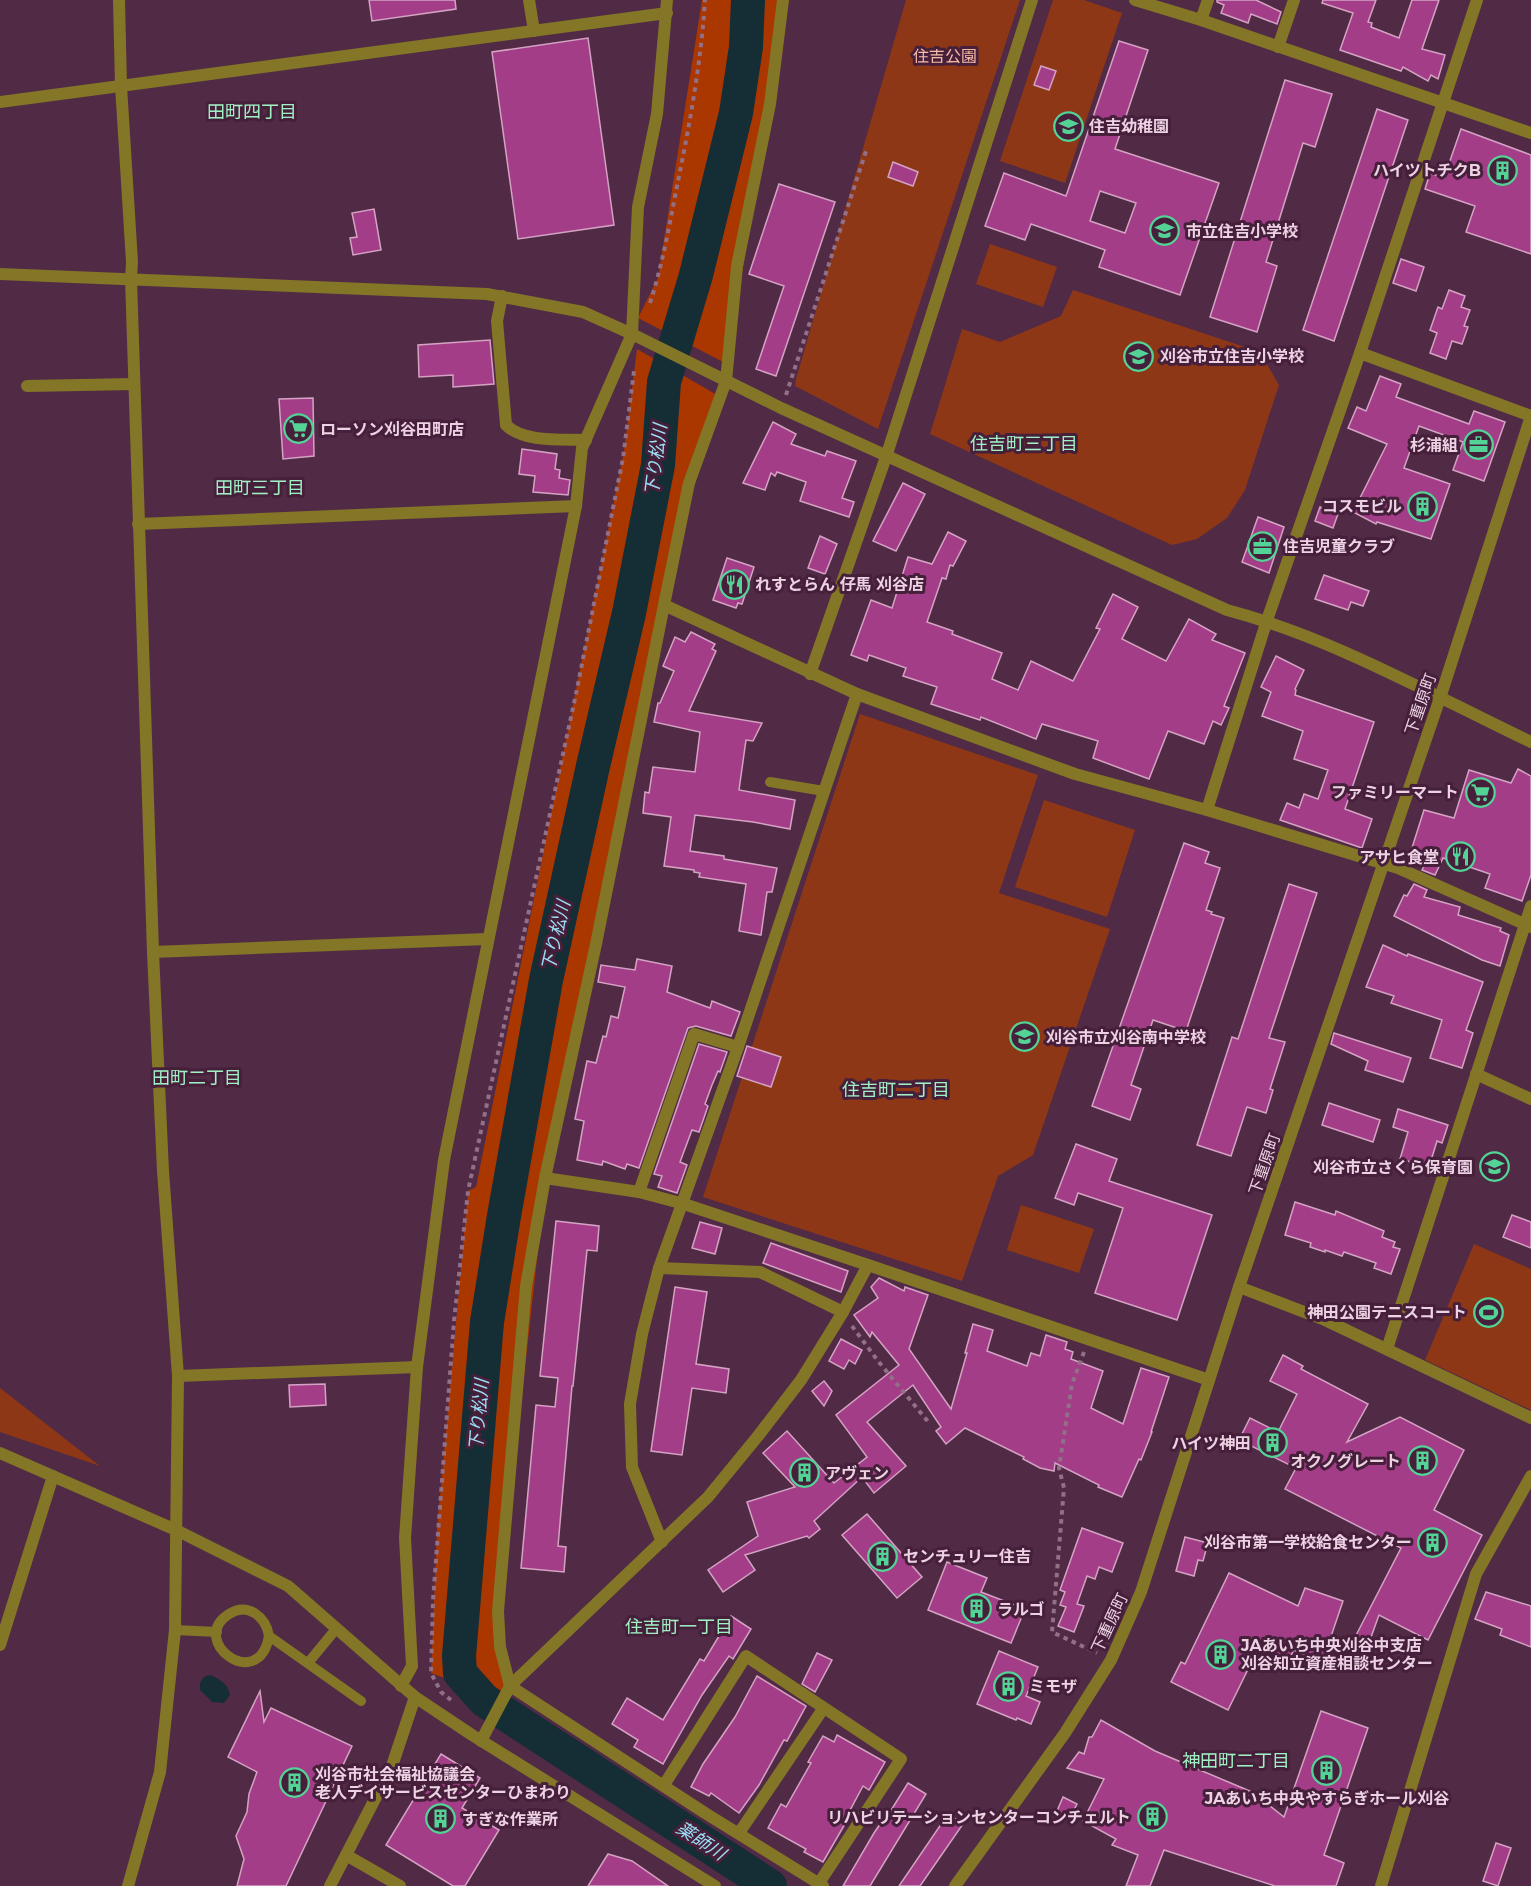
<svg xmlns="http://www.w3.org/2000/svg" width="1531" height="1886" viewBox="0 0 1531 1886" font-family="Montserrat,'Noto Sans JP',sans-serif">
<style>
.green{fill:#8e3716}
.forest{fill:#aa3600}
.water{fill:#152d34}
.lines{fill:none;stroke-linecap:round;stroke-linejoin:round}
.river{stroke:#152d34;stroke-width:34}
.building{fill:#a33d88;stroke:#d4a3c3;stroke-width:1.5;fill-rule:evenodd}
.path{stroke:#927087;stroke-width:4;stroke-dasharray:4.5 4.5;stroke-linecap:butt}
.service{stroke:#837626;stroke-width:10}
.minor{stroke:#837626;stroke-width:12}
.tertiary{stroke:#837626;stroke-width:12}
.labels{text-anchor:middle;stroke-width:6;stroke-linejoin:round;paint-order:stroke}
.park-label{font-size:16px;fill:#f7bba6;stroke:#461f3b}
.poi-label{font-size:16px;font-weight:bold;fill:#ecd2e3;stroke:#461f3b;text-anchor:start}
.street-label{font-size:16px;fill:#ecd2e3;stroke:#461f3b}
.neighbourhood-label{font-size:18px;fill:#a0f0c4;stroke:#461f3b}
.water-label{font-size:18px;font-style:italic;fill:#9ae0f6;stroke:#461f3b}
</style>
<rect width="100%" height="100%" fill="#512a46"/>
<g class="green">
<polygon points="906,0 1020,0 878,429 795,386 796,379"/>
<polygon points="1053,0 1084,0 1122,13 1065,183 1000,161"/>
<polygon points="990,244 1057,267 1043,307 976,284"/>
<polygon points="1073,290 1260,352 1279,385 1245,490 1227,518 1197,539 1172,545 930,434 962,329 1000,342 1061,316"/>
<polygon points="860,714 1038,775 999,893 1110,929 1033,1155 998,1176 962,1281 703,1197"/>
<polygon points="1044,800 1135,830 1107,917 1015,887"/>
<polygon points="1021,1205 1094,1229 1079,1273 1007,1250"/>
<polygon points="1474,1244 1531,1269 1531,1410 1425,1360"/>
<polygon points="0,1388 100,1466 0,1432"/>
</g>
<g class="forest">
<polygon points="702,0 783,0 770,104 727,364 638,318 658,278"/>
<polygon points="637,349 719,396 689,483 547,1169 498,1611 510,1686 502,1700 431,1673 437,1529 468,1191 476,1187 624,451"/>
</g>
<path class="water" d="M 210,1675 C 220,1679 228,1684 230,1695 L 224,1703 L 212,1702 L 200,1690 C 199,1682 202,1676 210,1675 Z"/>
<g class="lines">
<polyline class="river" points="748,0 746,47 736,113 696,275 664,382 658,465 629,613 593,766 546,980 504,1216 487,1322 459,1656 460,1673 484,1700 770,1886"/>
</g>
<g class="building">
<polygon points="369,0 455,0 456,9 372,21"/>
<polygon points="1217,0 1256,0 1281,12 1277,24 1251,14 1248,23 1221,13 1224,5 1217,2"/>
<polygon points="1323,0 1376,0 1368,22 1372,23 1371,27 1399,38 1412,0 1439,0 1422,49 1445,55 1438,79 1431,75 1428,81 1403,67 1401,71 1340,50 1353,13 1322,3"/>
<polygon points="588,38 614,225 518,239 492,52"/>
<path d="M 1119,41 L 1148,50 L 1115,149 L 1219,183 L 1180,295 L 1099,267 L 1105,250 L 1031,224 L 1025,240 L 985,226 L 1004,173 L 1066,196 ZM 1100,191 L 1136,203 L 1125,233 L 1090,221 Z"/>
<polygon points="1041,66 1056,71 1049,90 1034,85"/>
<polygon points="1285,80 1332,94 1315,147 1303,143 1266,262 1277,266 1257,332 1210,317"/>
<polygon points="1377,109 1408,120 1334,341 1303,330"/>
<polygon points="1461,129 1531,155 1531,254 1466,232 1475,206 1425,189 1430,173 1444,178"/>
<polygon points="893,162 918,172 913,186 888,177"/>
<polygon points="779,184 835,202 776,376 756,369 784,286 749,274"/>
<polygon points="374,209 381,250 353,255 350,238 357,237 352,213"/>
<polygon points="1401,259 1424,267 1416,291 1393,283"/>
<polygon points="1449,290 1465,296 1461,307 1470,310 1464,326 1468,327 1462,344 1452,341 1446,359 1430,353 1437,333 1430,330 1438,307 1442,309"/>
<polygon points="490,340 494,384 453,387 453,375 419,377 418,345"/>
<polygon points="1380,376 1401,384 1396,397 1469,424 1474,411 1505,422 1484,481 1453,470 1463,442 1419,426 1404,468 1450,484 1431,539 1377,522 1376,524 1353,512 1387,444 1348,428 1357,407 1366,411"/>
<polygon points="313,398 314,456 283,459 279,399"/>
<polygon points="773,422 796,434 791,444 825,456 827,451 856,461 842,498 854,502 849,517 800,501 806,482 777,472 775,476 771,473 765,490 743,483"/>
<polygon points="522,449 557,454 555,469 560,470 559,478 570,480 568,495 533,492 535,476 519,474"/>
<polygon points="903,483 925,494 896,551 873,541"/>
<polygon points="1320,507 1338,514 1333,528 1315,521"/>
<polygon points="1258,517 1284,527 1269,573 1242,562"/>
<polygon points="948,532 966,541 953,566 950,565 946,579 942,578 927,622 953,631 952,634 1002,653 992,679 1018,690 1031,661 1073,681 1100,629 1096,628 1113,594 1138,607 1122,639 1166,661 1189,619 1216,634 1212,640 1245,653 1224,706 1229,708 1221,725 1213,721 1204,744 1168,731 1149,779 1093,758 1098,741 1042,724 1036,739 981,717 980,720 931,704 937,687 903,676 906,668 869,655 867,661 851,655 871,600 892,608 908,557 932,564"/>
<polygon points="820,536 837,544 825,574 808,568"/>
<polygon points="727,558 754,567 742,604 738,603 736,608 713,600"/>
<polygon points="1324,575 1369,591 1363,606 1351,602 1348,610 1315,599"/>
<polygon points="691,632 715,644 712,649 716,651 689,711 762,723 753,741 746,740 739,790 795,800 790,829 753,822 695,815 690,851 724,856 724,859 777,868 772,892 767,892 761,935 739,931 746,884 699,877 700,873 694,872 694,870 664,866 671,817 643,813 645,792 649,793 653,767 695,772 700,732 654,722 658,703 660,703 674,671 663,666 675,637 685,642"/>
<polygon points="1276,656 1304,670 1295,689 1296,690 1295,695 1374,722 1345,809 1372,819 1362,848 1280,820 1287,803 1299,808 1304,794 1318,799 1328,770 1294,759 1303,731 1262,716 1271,692 1261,687"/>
<polygon points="1518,769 1531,776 1531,875 1522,901 1485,888 1490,874 1443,858 1435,875 1422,870 1426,862 1410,854 1424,810 1454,818 1469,770 1511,783"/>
<polygon points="1184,843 1209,852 1205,863 1220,868 1206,910 1212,912 1211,914 1224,918 1186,1031 1153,1020 1131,1085 1141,1089 1130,1120 1092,1106"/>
<polygon points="1289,884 1317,893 1269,1038 1285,1042 1270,1089 1273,1090 1266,1113 1247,1107 1231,1156 1197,1145 1232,1037 1238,1039"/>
<polygon points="1414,884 1427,890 1424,897 1460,907 1458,915 1501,928 1500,931 1509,935 1500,966 1482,960 1394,916 1404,895 1407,896"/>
<polygon points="1383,945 1407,956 1408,954 1483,982 1466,1030 1473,1033 1462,1068 1430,1058 1442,1020 1391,1003 1394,996 1366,987"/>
<polygon points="637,959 672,966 667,992 710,1008 712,1001 740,1012 731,1036 696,1026 688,1028 639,1168 627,1164 625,1169 603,1161 602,1165 577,1160 584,1121 575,1119 587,1061 596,1063 603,1036 606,1037 611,1016 618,1018 625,987 598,982 601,965 635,970"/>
<polygon points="1334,1033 1411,1058 1403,1082 1365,1070 1368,1061 1331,1044"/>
<polygon points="699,1044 727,1052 720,1072 718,1071 712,1085 705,1104 708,1106 699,1132 692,1130 680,1162 687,1165 677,1193 658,1187 662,1176 654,1174"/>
<polygon points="747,1046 781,1057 771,1087 737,1076"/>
<polygon points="1329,1103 1380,1120 1373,1142 1322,1125"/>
<polygon points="1398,1109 1448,1125 1442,1143 1437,1141 1429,1167 1400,1159 1408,1132 1393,1127"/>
<polygon points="1076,1144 1117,1159 1109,1181 1212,1215 1177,1320 1095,1293 1123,1208 1078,1193 1074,1205 1055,1198"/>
<polygon points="1295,1202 1335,1215 1336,1211 1384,1231 1382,1237 1395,1242 1393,1247 1400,1249 1391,1274 1374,1268 1376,1263 1344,1252 1342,1256 1325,1250 1325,1252 1310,1247 1311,1243 1285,1235"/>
<polygon points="1512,1215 1531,1222 1531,1248 1503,1237"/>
<polygon points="556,1221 599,1226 597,1251 587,1250 573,1386 572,1386 558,1546 566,1547 564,1572 521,1568 536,1405 555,1407 558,1378 540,1376"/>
<polygon points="700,1222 722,1228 715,1254 692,1248"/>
<polygon points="771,1243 848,1271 841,1292 763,1263"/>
<polygon points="879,1278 904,1291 905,1287 928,1295 909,1349 951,1409 967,1353 965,1353 973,1324 993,1330 987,1351 1027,1366 1031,1353 1040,1356 1046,1335 1067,1342 1065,1349 1073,1352 1071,1359 1103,1371 1091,1408 1123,1424 1141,1368 1169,1377 1151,1432 1152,1432 1141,1460 1139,1459 1122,1497 1098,1487 1099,1485 1055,1463 1054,1471 1040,1468 1023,1459 1024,1457 965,1428 946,1444 936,1431 941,1427 913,1385 867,1422 906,1466 874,1493 862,1477 814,1521 820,1529 809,1538 807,1536 745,1555 755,1570 723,1592 708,1570 758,1536 747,1502 795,1487 763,1453 787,1431 834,1483 867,1457 836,1415 899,1365 872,1332 870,1337 854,1315 878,1298 871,1287"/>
<polygon points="675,1287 707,1292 696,1364 729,1369 726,1393 692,1388 682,1455 651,1451"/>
<polygon points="841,1339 862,1350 855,1364 849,1360 844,1369 829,1361"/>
<polygon points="1283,1355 1303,1366 1301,1369 1368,1404 1347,1442 1400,1417 1464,1450 1434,1510 1482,1535 1428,1640 1379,1615 1366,1651 1351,1645 1401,1548 1285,1489 1296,1468 1239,1440 1250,1418 1278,1432 1297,1394 1270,1381"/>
<polygon points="824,1381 832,1391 824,1406 812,1391"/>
<polygon points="325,1384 326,1405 290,1407 289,1385"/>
<polygon points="867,1514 922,1577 897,1598 842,1535"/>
<polygon points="1082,1528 1123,1543 1112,1572 1099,1567 1095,1579 1087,1576 1077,1604 1084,1606 1074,1632 1058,1626 1066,1607 1060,1605 1065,1592 1060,1590"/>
<polygon points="1185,1537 1208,1543 1203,1561 1198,1560 1194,1576 1176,1571"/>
<polygon points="947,1562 987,1578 981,1592 1025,1609 1011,1643 928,1610"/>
<polygon points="1229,1573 1298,1606 1305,1588 1343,1601 1322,1663 1294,1650 1289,1659 1260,1645 1228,1710 1171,1682 1181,1662 1185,1664"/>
<polygon points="1486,1592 1531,1606 1531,1647 1500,1635 1502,1629 1475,1619"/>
<polygon points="731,1616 751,1629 733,1659 729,1656 702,1695 663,1764 634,1747 638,1740 612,1724 627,1698 663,1720 700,1659 704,1661"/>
<polygon points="999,1651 1038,1667 1026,1696 1040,1702 1031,1724 1017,1718 1016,1720 977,1704"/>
<polygon points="817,1653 832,1660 815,1692 802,1684"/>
<polygon points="757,1676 806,1706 787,1741 784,1740 759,1785 739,1813 711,1793 709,1796 691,1787 703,1764 735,1717"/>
<polygon points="260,1691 264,1722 271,1708 352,1746 286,1886 237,1886 244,1859 236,1836 247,1812 249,1794 257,1772 228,1757"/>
<polygon points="1321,1711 1368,1728 1324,1855 1344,1863 1336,1886 1275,1886 1164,1850 1150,1886 1126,1886 1138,1855 1112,1845 1116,1839 1083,1821 1104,1779 1067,1768 1079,1752 1084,1754 1089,1737 1092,1737 1101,1720 1155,1751 1252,1792 1284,1817"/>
<polygon points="837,1735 885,1762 869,1790 863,1786 847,1816 849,1817 823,1862 804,1852 806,1849 768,1828 781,1804 786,1807 811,1763 808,1762 823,1736 834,1742"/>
<polygon points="441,1754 480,1778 462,1808 499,1830 465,1886 453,1886 386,1845"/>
<polygon points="908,1783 926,1794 870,1886 843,1886 874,1833 889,1811 890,1812"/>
<polygon points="1063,1797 1077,1804 1070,1818 1057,1811"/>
<polygon points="948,1814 963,1824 920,1886 899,1886"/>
<polygon points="1496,1843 1511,1848 1498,1886 1483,1881"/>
<polygon points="608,1854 632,1861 668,1886 588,1886"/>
</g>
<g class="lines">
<g class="path">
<path d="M 650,303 C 662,266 669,228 676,191 C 689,128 701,64 705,0"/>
<polyline points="786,395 867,148"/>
<polyline points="852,1326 878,1361 930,1424"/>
<polyline points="1084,1352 1072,1384 1059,1468 1064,1488 1052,1632 1097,1653"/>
<polyline points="451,1700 441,1692 431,1673 433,1600 454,1321 468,1191 576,694 623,458 634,371"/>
</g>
<g class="service">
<polyline points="770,782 824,791"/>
<polyline points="175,1630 217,1632"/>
<path d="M 269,1636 C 259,1694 187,1641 229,1614 C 248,1602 266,1617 269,1636 L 361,1701"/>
<polyline points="308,1663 336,1629"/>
</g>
<g class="minor">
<polyline points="529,0 534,31"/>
<polyline points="783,0 770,104 737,266 726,381 689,483 664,605 857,694 1075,774 1207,810 1398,868 1531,927"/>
<polyline points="1135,0 1201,20 1531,133"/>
<polyline points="1201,20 1208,0"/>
<polyline points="1278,47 1294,0"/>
<polyline points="0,102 667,13"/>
<path d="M 502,296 L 497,321 L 506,425 C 524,443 562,439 586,440"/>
<polyline points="1360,353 1531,416"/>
<polyline points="27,386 134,384"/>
<polyline points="138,524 576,506"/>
<polyline points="810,674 887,454 1032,0"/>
<polyline points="1207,810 1267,620 1360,353 1477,0"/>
<polyline points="153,952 487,939"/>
<polyline points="1476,1074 1531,1099"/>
<polyline points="545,1178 639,1192 684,1204 868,1265 843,1312 801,1380 758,1436 708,1497 510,1686 705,1813 823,1886"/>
<polyline points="639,1192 694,1034 738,1047"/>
<polyline points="868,1265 1209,1380"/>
<polyline points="659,1268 760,1272 843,1312"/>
<polyline points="1239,1287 1325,1320 1531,1418"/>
<polyline points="1387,1349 1531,906"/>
<polyline points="178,1376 417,1367"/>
<polyline points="662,1542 632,1467 630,1404 642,1334 659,1268 738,1047 857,694"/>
<polyline points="0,1645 53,1476"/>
<polyline points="401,1686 412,1666 405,1538 417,1367 444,1160 576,506 582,448 632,334 638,207 657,114 667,0"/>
<polyline points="481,1741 510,1686 500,1647 498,1611 526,1286 545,1178 596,944 664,605"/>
<polyline points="664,1785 746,1656 901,1759 819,1883"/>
<polyline points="739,1833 823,1709"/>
<polyline points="346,1855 400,1886"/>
<polyline points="330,1886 392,1766 415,1697"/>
<polyline points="1381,1886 1476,1574 1531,1476"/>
</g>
<g class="tertiary">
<polyline points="119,0 121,86 132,262 131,279 153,952 163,1171 178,1376 175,1630 160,1772 128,1886"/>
<path d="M 0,274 L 487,294 L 583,312 L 632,334 L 781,408 L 1227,610 C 1333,638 1432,695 1531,742"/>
<polyline points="0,1453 176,1530 288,1586 415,1697 472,1735 715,1886"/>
<polyline points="955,1886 1065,1733 1111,1660 1141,1592 1239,1287 1441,695 1531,416"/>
</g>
</g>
<defs>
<symbol id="school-ring" viewBox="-11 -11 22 22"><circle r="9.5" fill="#461f3b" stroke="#53d396" stroke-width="1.5"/><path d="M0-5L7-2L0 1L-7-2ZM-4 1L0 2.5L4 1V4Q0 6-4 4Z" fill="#53d396"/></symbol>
<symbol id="building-ring" viewBox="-11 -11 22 22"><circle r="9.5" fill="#461f3b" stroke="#53d396" stroke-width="1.5"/><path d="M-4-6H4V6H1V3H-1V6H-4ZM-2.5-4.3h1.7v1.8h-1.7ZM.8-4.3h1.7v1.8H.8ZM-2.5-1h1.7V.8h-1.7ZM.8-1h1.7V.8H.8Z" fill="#53d396"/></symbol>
<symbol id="supermarket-ring" viewBox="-11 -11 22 22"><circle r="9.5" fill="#461f3b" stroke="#53d396" stroke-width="1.5"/><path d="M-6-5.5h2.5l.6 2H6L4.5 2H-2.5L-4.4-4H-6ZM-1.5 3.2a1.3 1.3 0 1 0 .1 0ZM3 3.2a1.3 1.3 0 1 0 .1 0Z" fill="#53d396"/></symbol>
<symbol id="office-ring" viewBox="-11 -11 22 22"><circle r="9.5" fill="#461f3b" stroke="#53d396" stroke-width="1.5"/><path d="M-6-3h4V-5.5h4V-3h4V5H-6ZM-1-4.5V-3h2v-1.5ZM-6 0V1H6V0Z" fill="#53d396"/></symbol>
<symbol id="restaurant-ring" viewBox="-11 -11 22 22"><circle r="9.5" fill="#461f3b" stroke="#53d396" stroke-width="1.5"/><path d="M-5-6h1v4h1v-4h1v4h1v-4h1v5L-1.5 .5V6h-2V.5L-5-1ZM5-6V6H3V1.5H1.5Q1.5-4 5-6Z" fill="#53d396"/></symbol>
<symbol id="stadium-ring" viewBox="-11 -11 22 22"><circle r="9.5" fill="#461f3b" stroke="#53d396" stroke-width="1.5"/><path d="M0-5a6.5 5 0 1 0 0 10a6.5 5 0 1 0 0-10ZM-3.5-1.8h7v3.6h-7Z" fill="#53d396"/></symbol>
</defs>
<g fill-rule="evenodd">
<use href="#school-ring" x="1052" y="110" width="33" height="33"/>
<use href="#building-ring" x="1486" y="154" width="33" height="33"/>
<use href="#school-ring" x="1148" y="214" width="33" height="33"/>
<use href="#school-ring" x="1122" y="340" width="33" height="33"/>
<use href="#supermarket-ring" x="282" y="412" width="33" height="33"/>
<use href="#office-ring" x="1462" y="428" width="33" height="33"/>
<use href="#building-ring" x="1406" y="490" width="33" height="33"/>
<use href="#office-ring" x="1246" y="530" width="33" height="33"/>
<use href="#restaurant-ring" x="718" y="568" width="33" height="33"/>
<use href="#supermarket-ring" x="1464" y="776" width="33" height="33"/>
<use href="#restaurant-ring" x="1444" y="840" width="33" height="33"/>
<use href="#school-ring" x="1008" y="1020" width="33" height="33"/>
<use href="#school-ring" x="1478" y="1150" width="33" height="33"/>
<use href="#stadium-ring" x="1472" y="1296" width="33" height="33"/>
<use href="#building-ring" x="1256" y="1426" width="33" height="33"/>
<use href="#building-ring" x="1406" y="1444" width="33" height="33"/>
<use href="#building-ring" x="788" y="1456" width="33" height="33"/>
<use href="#building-ring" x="1416" y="1526" width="33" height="33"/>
<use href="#building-ring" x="866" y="1540" width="33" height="33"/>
<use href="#building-ring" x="960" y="1592" width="33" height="33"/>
<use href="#building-ring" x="1204" y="1638" width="33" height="33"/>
<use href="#building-ring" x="992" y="1670" width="33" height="33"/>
<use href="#building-ring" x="1310" y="1754" width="33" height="33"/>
<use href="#building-ring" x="278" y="1766" width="33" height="33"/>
<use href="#building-ring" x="1136" y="1800" width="33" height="33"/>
<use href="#building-ring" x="424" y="1802" width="33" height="33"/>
</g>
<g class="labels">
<g class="park-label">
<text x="945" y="62">住吉公園</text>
</g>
<g class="poi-label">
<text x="1089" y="132">住吉幼稚園</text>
<text x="1481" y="176" text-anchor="end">ハイツトチクB</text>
<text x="1186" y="237">市立住吉小学校</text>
<text x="1160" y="362">刈谷市立住吉小学校</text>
<text x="320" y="435">ローソン刈谷田町店</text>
<text x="1458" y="451" text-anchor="end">杉浦組</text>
<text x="1402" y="512" text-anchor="end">コスモビル</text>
<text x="1283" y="552">住吉児童クラブ</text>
<text x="755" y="590">れすとらん 仔馬 刈谷店</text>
<text x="1459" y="798" text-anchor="end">ファミリーマート</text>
<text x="1439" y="863" text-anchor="end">アサヒ食堂</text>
<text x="1046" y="1043">刈谷市立刈谷南中学校</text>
<text x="1473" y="1173" text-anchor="end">刈谷市立さくら保育園</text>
<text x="1467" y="1318" text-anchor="end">神田公園テニスコート</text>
<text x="1251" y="1449" text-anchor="end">ハイツ神田</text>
<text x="1401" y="1467" text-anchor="end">オクノグレート</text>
<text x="825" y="1479">アヴェン</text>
<text x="1412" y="1548" text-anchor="end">刈谷市第一学校給食センター</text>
<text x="903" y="1562">センチュリー住吉</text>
<text x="997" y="1615">ラルゴ</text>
<text x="1241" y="1651">JAあいち中央刈谷中支店<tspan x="1241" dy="18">刈谷知立資産相談センター</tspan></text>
<text x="1029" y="1692">ミモザ</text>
<text x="315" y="1780">刈谷市社会福祉協議会<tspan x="315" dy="18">老人デイサービスセンターひまわり</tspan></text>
<text x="1327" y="1804" text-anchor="middle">JAあいち中央やすらぎホール刈谷</text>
<text x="1131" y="1823" text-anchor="end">リハビリテーションセンターコンチェルト</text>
<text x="462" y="1825">すぎな作業所</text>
</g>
<g class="street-label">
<text transform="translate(1420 704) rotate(-71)" y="6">下重原町</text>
<text transform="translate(1264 1164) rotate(-71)" y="6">下重原町</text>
<text transform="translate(1109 1623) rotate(-65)" y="6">下重原町</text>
</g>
<g class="neighbourhood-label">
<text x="252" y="118">田町四丁目</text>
<text x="1024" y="450">住吉町三丁目</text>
<text x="260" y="494">田町三丁目</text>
<text x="197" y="1084">田町二丁目</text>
<text x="896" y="1096">住吉町二丁目</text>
<text x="679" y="1633">住吉町一丁目</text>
<text x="1236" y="1767">神田町二丁目</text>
</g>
<g class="water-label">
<text transform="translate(656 460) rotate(-83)" y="6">下り松川</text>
<text transform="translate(556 936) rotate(-77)" y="6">下り松川</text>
<text transform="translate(479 1415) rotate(-85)" y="6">下り松川</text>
<text transform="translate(701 1841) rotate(33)" y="6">薬師川</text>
</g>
</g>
</svg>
